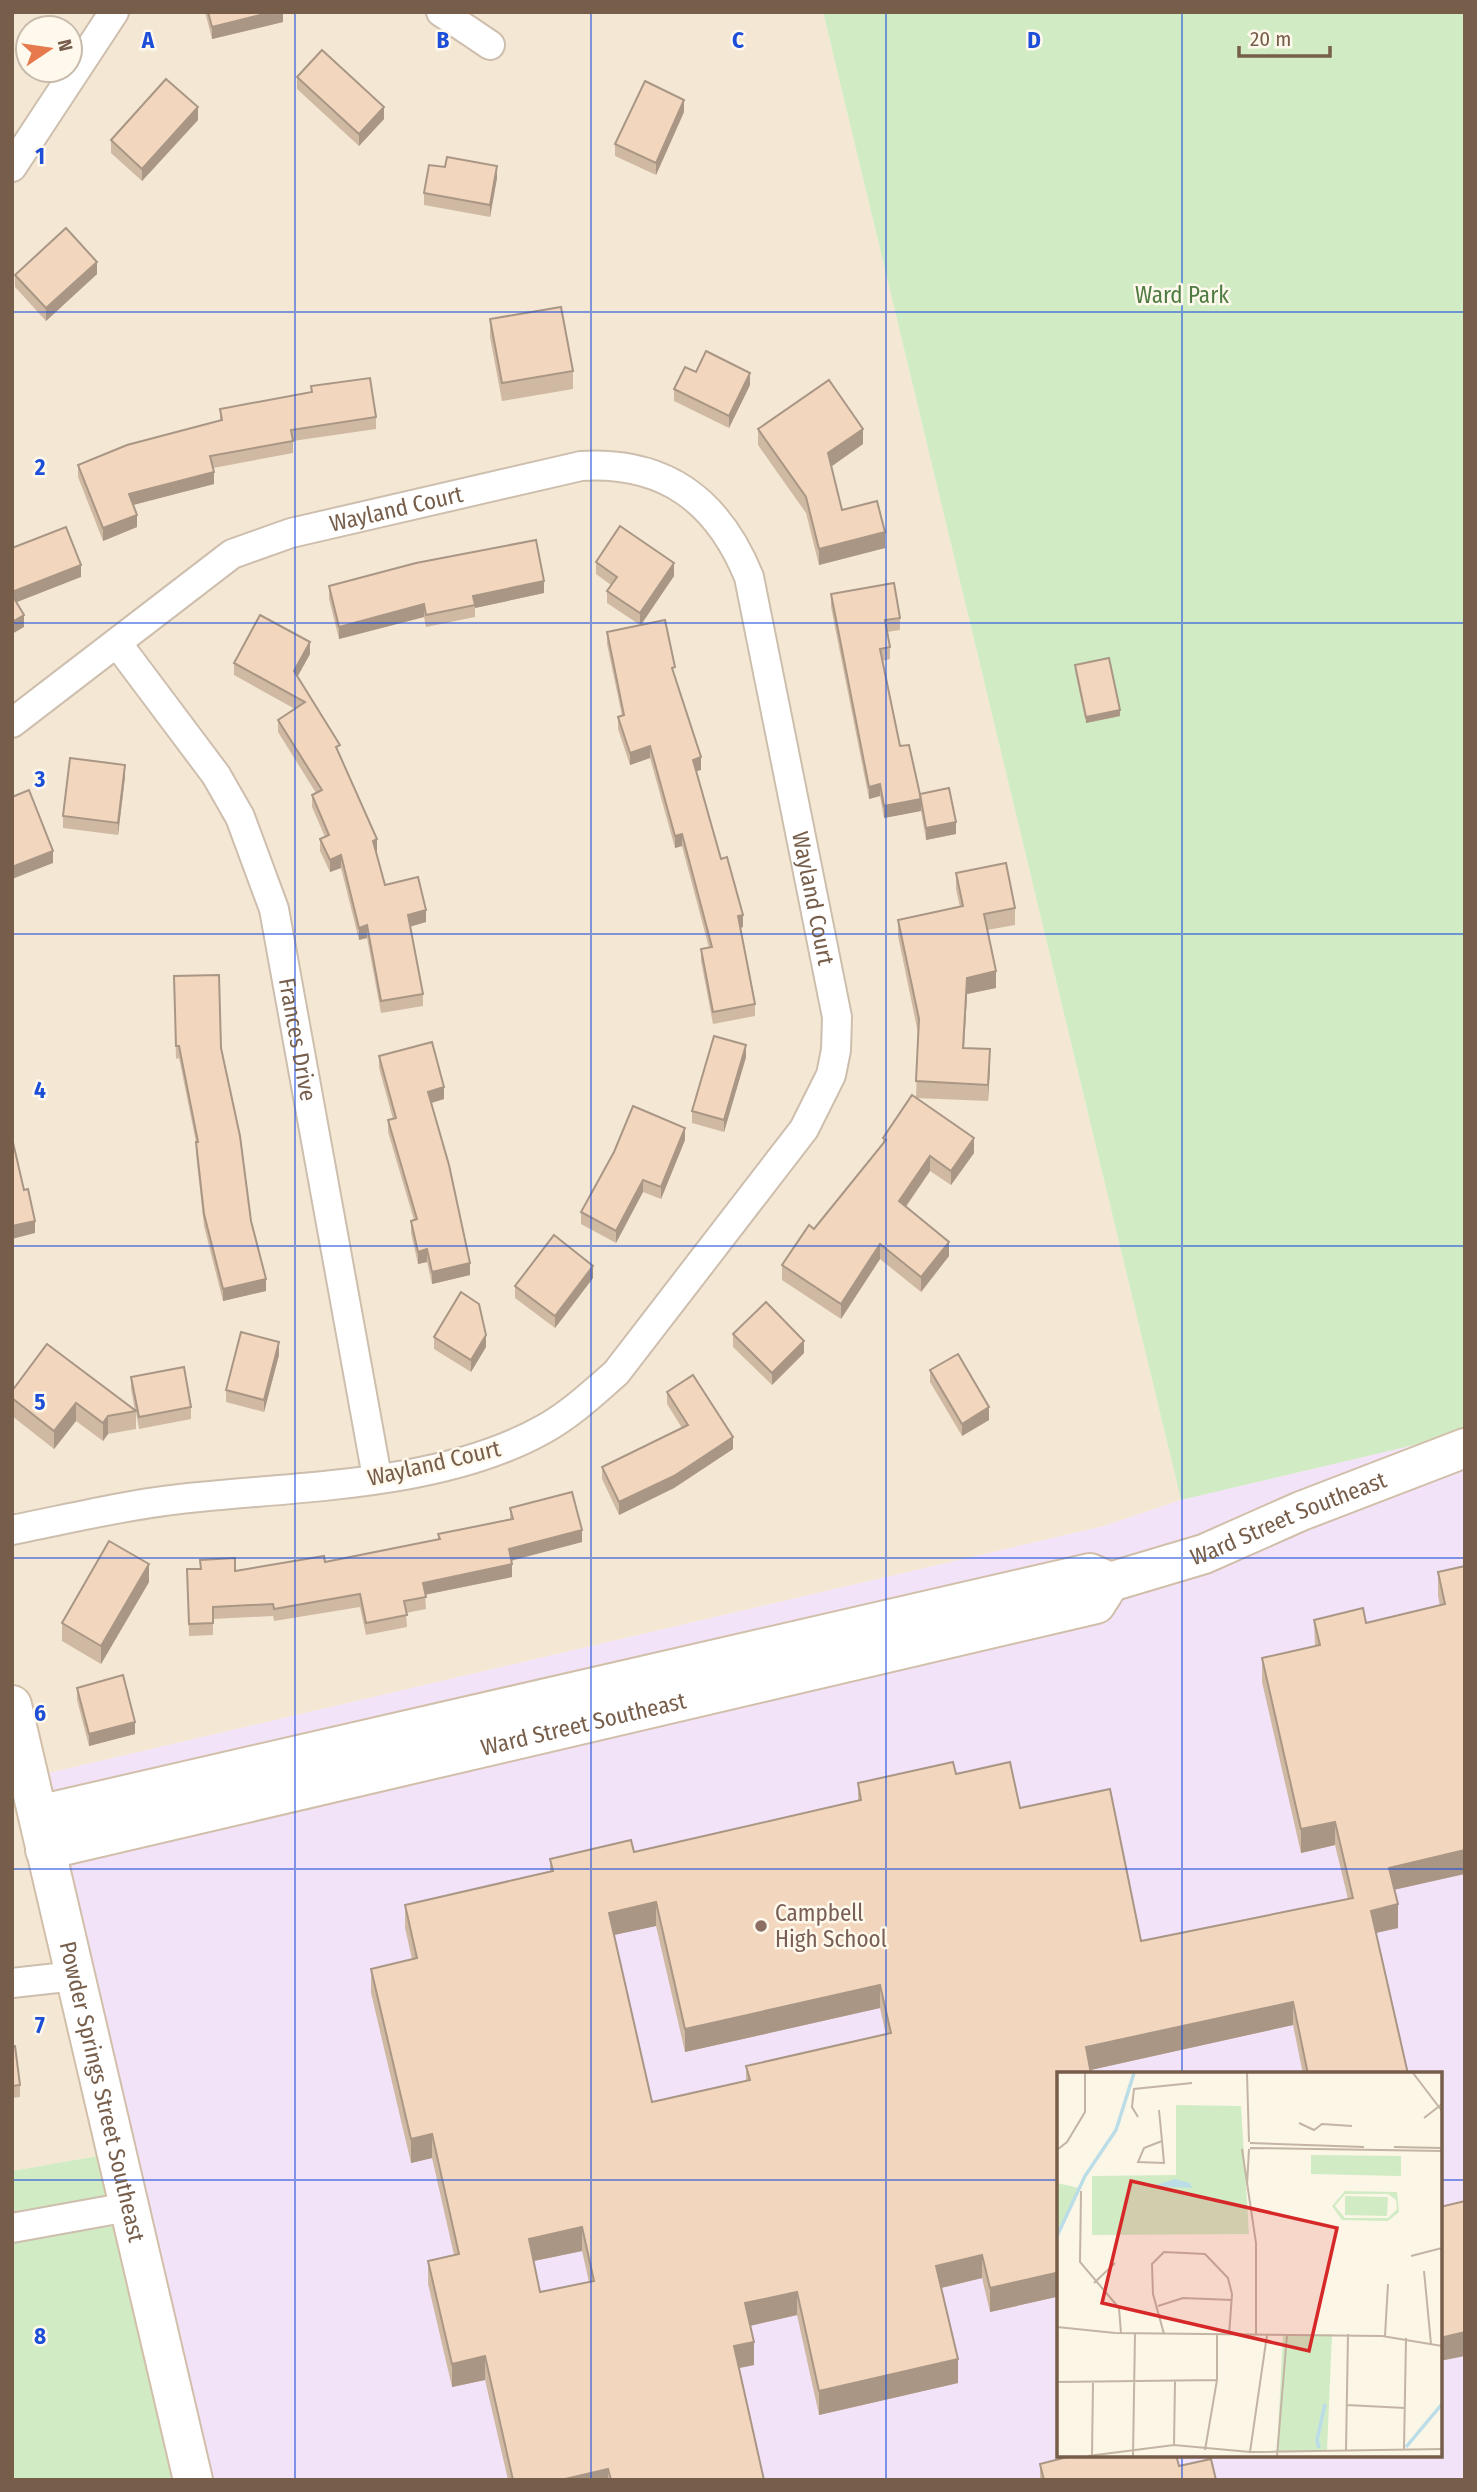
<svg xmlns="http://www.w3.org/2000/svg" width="1477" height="2492" viewBox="0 0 1477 2492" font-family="'Fira Sans Condensed',sans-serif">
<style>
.residential{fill:#f4e8d5;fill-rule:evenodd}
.education{fill:#f3e3f9;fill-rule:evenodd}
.green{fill:#d1ebc5}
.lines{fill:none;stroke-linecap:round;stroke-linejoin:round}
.street-casing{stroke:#cebead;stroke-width:32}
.secondary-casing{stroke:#d1bfaa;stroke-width:42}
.street{stroke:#fff;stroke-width:28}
.secondary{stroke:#fff;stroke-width:38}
.wall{fill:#d0b9a3;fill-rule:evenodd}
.shaded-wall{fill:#a99685}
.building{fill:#f2d7be;stroke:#a99685;stroke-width:2;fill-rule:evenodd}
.grid{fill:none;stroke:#1d4ed8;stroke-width:2;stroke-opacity:0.55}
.education-dot{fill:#8d6e63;stroke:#fff9ed;stroke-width:2.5}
.labels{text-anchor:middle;stroke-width:5;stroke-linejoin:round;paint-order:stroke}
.park-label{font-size:23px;fill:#4f7c42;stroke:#fff9ed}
.street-label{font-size:23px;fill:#775e4b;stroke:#fff9ed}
.education-label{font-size:23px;fill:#785e54;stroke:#fff9ed;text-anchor:start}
.inset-river{fill:none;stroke:#bbdde7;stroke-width:3.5}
.inset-road{fill:none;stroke:#c3b4a4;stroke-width:2}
.view{fill:#d62828;fill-opacity:0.15;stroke:#d62828;stroke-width:3.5}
.inset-edge{fill:none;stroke:#775e4b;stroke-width:3.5}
.grid-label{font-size:23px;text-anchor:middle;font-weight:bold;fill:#1d4ed8;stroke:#fff9ed;stroke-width:5;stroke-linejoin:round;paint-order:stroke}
</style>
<rect width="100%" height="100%" fill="#fcf6e7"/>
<path class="residential" d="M 12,12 L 823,12 L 1181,1500 L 1104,1526 L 23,1779 L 109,2154 L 12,2171 ZM 28,28 L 70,28 L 70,70 L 28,70 Z"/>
<path class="education" d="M 1465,1433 L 1465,2480 L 190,2480 L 23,1779 L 1104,1526 L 1181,1500 ZM 1059,2074 L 1440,2074 L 1440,2455 L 1059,2455 Z"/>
<g class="green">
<polygon points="823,12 1465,12 1465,1433 1181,1500"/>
<polygon points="109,2154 190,2480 12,2480 12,2171"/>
</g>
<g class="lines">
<defs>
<g id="street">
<polyline points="441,12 490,45"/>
<polyline points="12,167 114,12"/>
<path id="s1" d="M 117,643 L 216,775 L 240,817 L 274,909 L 377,1477"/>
<path id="s2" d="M 12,723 L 232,554 L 291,533 L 581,466 C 666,461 718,501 749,577 L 837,1017 L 836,1050 L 831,1075 L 804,1129 L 616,1373 C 593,1393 571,1414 544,1429 C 441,1487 296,1486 180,1499 C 124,1505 68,1519 12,1530"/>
<polyline points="12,1983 75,1976"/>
<polyline points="12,2228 128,2207"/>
</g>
<g id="secondary">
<path id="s3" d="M 12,1705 L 193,2480"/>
<polyline points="38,1815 1090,1573 1110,1582"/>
<path id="s4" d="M 45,1850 L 1096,1604 L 1110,1582 L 1204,1554 L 1301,1511 L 1465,1448"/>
</g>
</defs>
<use href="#street" class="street-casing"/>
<use href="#secondary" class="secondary-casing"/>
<use href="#street" class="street"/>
<use href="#secondary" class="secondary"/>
</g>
<g class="wall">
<polygon points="205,12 283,12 283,22 212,39"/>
<polygon points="297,77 384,119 359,146 297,89"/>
<polygon points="684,112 656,175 615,156 615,144"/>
<polygon points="198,120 142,181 111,153 111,140"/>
<polygon points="497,178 490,217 424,205 424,193"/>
<polygon points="97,274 46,321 15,287 15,275"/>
<polygon points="490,319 573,371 573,389 502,401 490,337"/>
<polygon points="696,372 750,385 729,428 674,401 674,389"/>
<polygon points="311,386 376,417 376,429 293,441 293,453 213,468 214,484 133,505 137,527 103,541 78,477 78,465 220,421 220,409 311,392"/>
<polygon points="758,429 863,444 831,466 842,510 885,548 819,565 806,513 758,445"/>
<polygon points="596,562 674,576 641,625 675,677 701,770 697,771 721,859 743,927 740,928 755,1004 755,1016 713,1024 701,961 701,949 709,948 682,846 675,848 650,758 630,765 618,729 618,717 622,716 607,644 607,632 640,625 607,603 607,591 611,585 596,574"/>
<polygon points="329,586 544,593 475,608 475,617 426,627 424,617 339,639 329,599"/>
<polygon points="831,594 900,618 900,630 887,632 890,647 890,659 882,661 900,746 920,795 956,834 926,840 921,811 884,818 880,796 869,799 831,607"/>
<polygon points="310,654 297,677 340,755 377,852 376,852 385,885 426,922 410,927 423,994 423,1006 381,1013 367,938 359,940 341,868 330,872 320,851 320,839 325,837 312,807 312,795 316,793 278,732 278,720 295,709 234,675 234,663"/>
<polygon points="1075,665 1120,716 1086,723 1075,671"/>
<polygon points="125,777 118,835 63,828 63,816"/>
<polygon points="956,873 1015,908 1015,925 987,930 996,988 967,994 964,1048 990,1066 988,1101 916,1098 918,1033 898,936 898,920 960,907 956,889"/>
<polygon points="174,976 221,1048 251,1221 266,1291 223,1301 204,1226 196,1154 196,1142 179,1058 176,1059"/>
<polygon points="379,1056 444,1099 431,1103 470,1275 432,1284 427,1262 418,1264 411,1233 411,1221 414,1220 388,1132 388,1120 393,1119 379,1068"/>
<polygon points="746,1057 724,1132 692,1123 692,1111"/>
<polygon points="883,1138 974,1153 951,1185 930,1171 906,1207 949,1256 921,1292 880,1259 841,1319 782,1280 782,1265 814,1229 883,1144"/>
<polygon points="685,1140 661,1199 643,1192 616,1243 581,1224 581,1212"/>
<polygon points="593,1278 555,1328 515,1298 515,1286"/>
<polygon points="733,1334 804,1353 772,1385 733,1347"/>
<polygon points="434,1337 486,1347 471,1372 434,1349"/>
<polygon points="279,1355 264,1412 226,1402 226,1390"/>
<polygon points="930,1370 989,1420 962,1436 930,1382"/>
<polygon points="131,1377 191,1407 191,1419 139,1429 136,1412 136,1429 108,1434 103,1441 76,1421 54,1449 12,1416 12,1391 135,1411 131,1389"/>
<polygon points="667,1392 733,1449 674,1488 619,1515 602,1479 602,1467 682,1428 667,1404"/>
<polygon points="510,1508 582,1542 511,1561 512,1577 425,1595 426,1609 406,1613 407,1627 366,1635 360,1607 274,1621 273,1616 213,1619 213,1635 189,1636 187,1569 235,1571 325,1562 438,1540 438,1534 510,1519"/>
<path d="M 1465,1566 L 1394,1890 L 1398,1928 L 1376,1933 L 1408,2074 L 1303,2074 L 1293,2025 L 1091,2070 L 1059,2074 L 1059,2307 L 1056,2297 L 990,2312 L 982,2278 L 942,2288 L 958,2383 L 819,2415 L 797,2315 L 750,2326 L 754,2365 L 739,2368 L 764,2480 L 508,2480 L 485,2380 L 452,2387 L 428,2284 L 428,2261 L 454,2255 L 432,2158 L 411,2163 L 371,1993 L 371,1969 L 412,1959 L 405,1928 L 405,1905 L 550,1871 L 550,1859 L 634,1852 L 858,1800 L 858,1783 L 956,1774 L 1020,1808 L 1141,1941 L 1348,1899 L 1335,1845 L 1301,1853 L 1262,1682 L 1262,1658 L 1315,1646 L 1314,1620 L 1366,1623 L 1440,1606 L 1438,1596 L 1438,1572 ZM 656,1926 L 685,2052 L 880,2008 L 886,2035 L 746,2066 L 746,2081 L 652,2102 L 614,1935 ZM 582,2251 L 589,2282 L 540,2292 L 534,2261 Z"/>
<polygon points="149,1582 101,1664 62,1641 62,1623"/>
<polygon points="77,1688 135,1734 89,1746 77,1700"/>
<polygon points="12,2047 20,2085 20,2097 12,2098"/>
<polygon points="1465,2441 1465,2461 1463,2454 1463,2442"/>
<polygon points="1040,2464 1179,2466 1216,2480 1040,2480"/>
</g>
<g class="shaded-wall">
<polygon points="272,12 283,12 283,22 212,39 212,27"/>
<polygon points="684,100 684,112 656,175 656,163"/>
<polygon points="198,107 198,120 142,181 142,169"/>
<polygon points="384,107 384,119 359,146 359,134"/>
<polygon points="497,166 497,178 490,217 490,205"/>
<polygon points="97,262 97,274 46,321 46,308"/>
<polygon points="750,373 750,385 729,428 729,416"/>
<polygon points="863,429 863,444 828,469 828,453"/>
<polygon points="214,472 214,484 129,506 129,494"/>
<polygon points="137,515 137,527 103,541 103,528"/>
<polygon points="885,532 885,548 819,565 819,549"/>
<polygon points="674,563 674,576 640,626 640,613"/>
<polygon points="81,565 81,577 12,604 12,592"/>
<polygon points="544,581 544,593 475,608 473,596"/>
<polygon points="424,604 424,617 339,639 339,627"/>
<polygon points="24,615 24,627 12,634 12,622"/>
<polygon points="310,642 310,654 294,683 294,671"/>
<polygon points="1120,710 1120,716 1086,723 1086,717"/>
<polygon points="650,746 650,758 630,765 630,753"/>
<polygon points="701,757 701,770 693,772 693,760"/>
<polygon points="125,765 125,777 118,835 118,823"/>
<polygon points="880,784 880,796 869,799 869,787"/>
<polygon points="921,799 921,811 884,818 884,806"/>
<polygon points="956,822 956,834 926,840 926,828"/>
<polygon points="682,834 682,846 675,848 675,836"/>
<polygon points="377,839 377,852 373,853 373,841"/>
<polygon points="53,851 53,863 12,879 12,867"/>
<polygon points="341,855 341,868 330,872 330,860"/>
<polygon points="426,910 426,922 408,927 408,915"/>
<polygon points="743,915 743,927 738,929 738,916"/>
<polygon points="367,925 367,938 359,940 359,928"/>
<polygon points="996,971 996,988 967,994 963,1065 967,978"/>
<polygon points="746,1045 746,1057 724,1132 724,1120"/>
<polygon points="990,1049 990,1066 988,1101 988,1085"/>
<polygon points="444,1087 444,1099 428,1104 428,1092"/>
<polygon points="685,1128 685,1140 661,1199 661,1187"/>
<polygon points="974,1138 974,1153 951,1185 951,1171"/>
<polygon points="930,1156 930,1171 899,1216 899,1201"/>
<polygon points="643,1180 643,1192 616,1243 616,1231"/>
<polygon points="35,1221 35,1233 12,1239 12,1226"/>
<polygon points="949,1242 949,1256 921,1292 921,1277"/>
<polygon points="880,1244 880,1259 841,1319 841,1304"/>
<polygon points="427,1249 427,1262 418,1264 418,1252"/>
<polygon points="470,1263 470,1275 432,1284 432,1272"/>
<polygon points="593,1266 593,1278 555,1328 555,1316"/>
<polygon points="266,1279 266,1291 223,1301 223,1289"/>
<polygon points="486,1335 486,1347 471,1372 471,1360"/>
<polygon points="804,1341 804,1353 772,1385 772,1373"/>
<polygon points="279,1342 279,1355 264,1412 264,1400"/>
<polygon points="76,1403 76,1421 54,1449 54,1431"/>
<polygon points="989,1407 989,1420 962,1436 962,1424"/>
<polygon points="108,1416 108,1434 103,1441 103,1423"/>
<polygon points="733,1437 733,1449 674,1488 619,1515 619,1502"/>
<polygon points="582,1530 582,1542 509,1561 509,1549"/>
<polygon points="149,1564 149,1582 101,1664 101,1646"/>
<polygon points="512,1564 512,1577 423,1595 423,1583"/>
<polygon points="135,1722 135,1734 89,1746 89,1734"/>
<polygon points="1335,1822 1335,1845 1301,1853 1301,1829"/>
<polygon points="1465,1850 1465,1874 1389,1891 1389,1868"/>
<polygon points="656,1902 656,1926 609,1936 609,1913"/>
<polygon points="1398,1904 1398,1928 1371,1934 1371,1911"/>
<polygon points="880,1985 880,2008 685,2052 685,2029"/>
<polygon points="1293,2002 1293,2025 1086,2071 1086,2047"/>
<polygon points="432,2134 432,2158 411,2163 411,2139"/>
<polygon points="582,2227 582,2251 529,2262 529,2239"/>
<polygon points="982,2255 982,2278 936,2289 936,2266"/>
<polygon points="1056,2273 1056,2297 990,2312 990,2288"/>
<polygon points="797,2292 797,2315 745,2327 745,2303"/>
<polygon points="1465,2332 1465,2356 1440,2361 1440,2338"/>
<polygon points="754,2342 754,2365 734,2369 734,2346"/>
<polygon points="485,2356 485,2380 452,2387 452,2364"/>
<polygon points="958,2359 958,2383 819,2415 819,2391"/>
<polygon points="608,2469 608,2480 561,2480"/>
</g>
<g class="building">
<polygon points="208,12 272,12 212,27"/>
<polygon points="322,50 384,107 359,134 297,77"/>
<polygon points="166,79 198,107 142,169 111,140"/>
<polygon points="645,81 684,100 656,163 615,144"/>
<polygon points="447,157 497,166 490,205 424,193 429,165 445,167"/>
<polygon points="66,228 97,262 46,308 15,275"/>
<polygon points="561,307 573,371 502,383 490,319"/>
<polygon points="706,351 750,373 729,416 674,389 685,367 696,372"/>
<polygon points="370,378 376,417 291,430 293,441 210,456 214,472 129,494 137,515 103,528 78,465 127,445 222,420 220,409 312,392 311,386"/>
<polygon points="829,380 863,429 828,453 842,510 877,501 885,532 819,549 806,497 758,429"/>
<polygon points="620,526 674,563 640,613 607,591 617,577 596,562"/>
<polygon points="66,527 81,565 12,592 12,548"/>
<polygon points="536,540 544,581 473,596 475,605 426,615 424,604 339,627 329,586 416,563"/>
<polygon points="894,583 900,618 885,620 890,647 880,649 900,746 909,745 921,799 884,806 880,784 869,787 831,594"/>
<polygon points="12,595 24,615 12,622"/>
<polygon points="260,615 310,642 294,671 340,745 336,747 377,839 373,841 385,885 418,877 426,910 408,915 423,994 381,1001 367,925 359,928 341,855 330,860 320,839 329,835 312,795 322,790 278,720 305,702 234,663"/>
<polygon points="665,620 675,667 672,668 701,757 693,760 721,859 727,857 743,915 738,916 755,1004 713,1012 701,949 712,947 682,834 675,836 650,746 630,753 618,717 624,715 607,632"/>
<polygon points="1109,658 1120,710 1086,717 1075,665"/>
<polygon points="70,758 125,765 118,823 63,816"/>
<polygon points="949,788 956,822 926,828 920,794"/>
<polygon points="29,790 53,851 12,867 12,797"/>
<polygon points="1006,863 1015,908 984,914 996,971 967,978 963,1048 990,1049 988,1085 916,1081 919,1019 898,920 963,906 956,873"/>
<polygon points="219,975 221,1048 240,1136 251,1221 266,1279 223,1289 204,1214 196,1142 198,1142 179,1046 176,1046 174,976"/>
<polygon points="714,1036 746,1045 724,1120 692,1111"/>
<polygon points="432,1042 444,1087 428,1092 449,1165 470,1263 432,1272 427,1249 418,1252 411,1221 417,1219 388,1120 396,1118 379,1056"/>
<polygon points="912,1095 974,1138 951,1171 930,1156 899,1201 949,1242 921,1277 880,1244 841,1304 782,1265 809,1225 814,1229 886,1140 883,1138"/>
<polygon points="633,1106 685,1128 661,1187 643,1180 616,1231 581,1212 614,1152"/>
<polygon points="12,1138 24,1190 28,1189 35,1221 12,1226"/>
<polygon points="554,1235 593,1266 555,1316 515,1286"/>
<polygon points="461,1292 479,1304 486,1335 471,1360 434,1337"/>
<polygon points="766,1302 804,1341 772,1373 733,1334"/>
<polygon points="241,1332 279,1342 264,1400 226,1390"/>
<polygon points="47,1344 136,1411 108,1416 103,1423 76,1403 54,1431 12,1398 12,1391"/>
<polygon points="958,1354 989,1407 962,1424 930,1370"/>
<polygon points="184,1367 191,1407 139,1417 131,1377"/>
<polygon points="693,1375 733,1437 674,1476 619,1502 602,1467 688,1425 667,1392"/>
<polygon points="572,1492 582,1530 509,1549 512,1564 423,1583 426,1597 404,1601 407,1615 366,1623 360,1594 274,1609 273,1604 213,1607 213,1623 189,1624 187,1569 201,1569 200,1560 235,1558 235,1571 324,1556 325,1562 440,1539 438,1534 513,1519 510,1508"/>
<polygon points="109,1541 149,1564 101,1646 62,1623"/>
<path d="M 1465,1566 L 1465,1850 L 1389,1868 L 1398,1904 L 1371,1911 L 1408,2074 L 1308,2074 L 1293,2002 L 1086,2047 L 1091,2074 L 1059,2074 L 1059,2283 L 1056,2273 L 990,2288 L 982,2255 L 936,2266 L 958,2359 L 819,2391 L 797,2292 L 745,2303 L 754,2342 L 734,2346 L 764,2480 L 611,2480 L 608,2469 L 561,2480 L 513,2480 L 485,2356 L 452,2364 L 428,2261 L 459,2254 L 432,2134 L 411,2139 L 371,1969 L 417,1958 L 405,1905 L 553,1871 L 550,1859 L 631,1840 L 634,1852 L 861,1800 L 858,1783 L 953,1762 L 956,1774 L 1010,1762 L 1020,1808 L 1110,1789 L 1141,1941 L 1353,1898 L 1335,1822 L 1301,1829 L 1262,1658 L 1320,1645 L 1314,1620 L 1363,1608 L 1366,1623 L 1445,1604 L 1438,1572 ZM 656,1902 L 685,2029 L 880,1985 L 891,2033 L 746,2066 L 750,2080 L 652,2102 L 609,1913 ZM 582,2227 L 594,2281 L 540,2292 L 529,2239 Z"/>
<polygon points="123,1675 135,1722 89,1734 77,1688"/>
<polygon points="15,2046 20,2085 12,2086 12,2047"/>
<polygon points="1465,2201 1465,2332 1440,2338 1440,2207"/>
<polygon points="1075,2455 1176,2455 1179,2466 1211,2459 1216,2480 1044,2480 1040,2464"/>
</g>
<path class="grid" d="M 295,12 L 295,2480M 591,12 L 591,2480M 886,12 L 886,2480M 1182,12 L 1182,2074M 12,312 L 1465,312M 12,623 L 1465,623M 12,934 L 1465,934M 12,1246 L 1465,1246M 12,1558 L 1465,1558M 12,1869 L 1465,1869M 12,2180 L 1059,2180M 1440,2180 L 1465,2180M 1182,2455 L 1182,2480"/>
<circle class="education-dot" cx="761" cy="1926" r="7"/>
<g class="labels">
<g class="park-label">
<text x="1182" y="303">Ward Park</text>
</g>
<g class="street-label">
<text dy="8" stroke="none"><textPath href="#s2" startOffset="448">Wayland Court</textPath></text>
<text dy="8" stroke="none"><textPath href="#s2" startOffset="1183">Wayland Court</textPath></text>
<text dy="8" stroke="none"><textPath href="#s1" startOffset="444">Frances Drive</textPath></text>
<text transform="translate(434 1463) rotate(-13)" y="8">Wayland Court</text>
<text dy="8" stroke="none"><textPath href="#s4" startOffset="1295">Ward Street Southeast</textPath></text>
<text dy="8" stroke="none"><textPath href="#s4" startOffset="553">Ward Street Southeast</textPath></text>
<text dy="8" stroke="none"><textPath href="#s3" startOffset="397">Powder Springs Street Southeast</textPath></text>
</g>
<g class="education-label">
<text x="775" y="1921">Campbell<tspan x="775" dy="26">High School</tspan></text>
</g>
</g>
<g transform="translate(1057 2072)">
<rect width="385" height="385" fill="#fcf6e7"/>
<path d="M 119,33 L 184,34 L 192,162 L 35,163 L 35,104 L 119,103 ZM 254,83 L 344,84 L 344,104 L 254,102 ZM 0,111 L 22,116 L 0,161 ZM 288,119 L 340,120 L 342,140 L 331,149 L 285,148 L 275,134 ZM 288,122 L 331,122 L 339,128 L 340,137 L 331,146 L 288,146 L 278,134 ZM 288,124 L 331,125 L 330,144 L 288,143 ZM 275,262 L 270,379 L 220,380 L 226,263 Z" fill="#d1ebc5" fill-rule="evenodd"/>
<path d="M 118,107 L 133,111 L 135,116 L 96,114 Z" fill="#bbdde7"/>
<path class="inset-river" d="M 0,164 L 28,104 L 59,58 L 77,1M 349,375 L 385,332M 262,376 L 260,368 L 268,332"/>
<path class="inset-road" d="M 190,1 L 192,70M 356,1 L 385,39M 102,38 L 105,69M 81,45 L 75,35 L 77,17 L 135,11M 367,46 L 385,32M 242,51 L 257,58 L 265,52 L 295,54M 105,69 L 107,91 L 81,90 L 87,76 ZM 193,71 L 307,75M 337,75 L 385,76M 193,76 L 385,79M 185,77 L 199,171 L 199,262M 0,78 L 10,70 L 28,40 L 28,1M 190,113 L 192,77M 24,119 L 23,190 L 62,236 L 64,261M 354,184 L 385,176M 367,199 L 374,272M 37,211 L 58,191M 101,234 L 126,226 L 175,228M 0,255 L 58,261 L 325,264 L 385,274M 107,262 L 96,222 L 95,192 L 107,180 L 148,182 L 171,206 L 175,222 L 172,263M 328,264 L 331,212M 0,310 L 160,308M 290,333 L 348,336M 117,373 L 118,309M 347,377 L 349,266M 148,378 L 160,308 L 160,262M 289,378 L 291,262M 193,380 L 210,263M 35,383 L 36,311M 31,384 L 117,373 L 193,380 L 385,377M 76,384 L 78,261M 220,384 L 230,263"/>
<path class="view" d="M 74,109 L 280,156 L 252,279 L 45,231 Z"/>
<rect width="385" height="385" class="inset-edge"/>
</g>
<g class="grid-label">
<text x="148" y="48">A</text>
<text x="443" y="48">B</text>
<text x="738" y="48">C</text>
<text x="1034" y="48">D</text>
<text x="40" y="164">1</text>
<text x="40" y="475">2</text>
<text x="40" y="787">3</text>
<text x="40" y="1098">4</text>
<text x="40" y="1410">5</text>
<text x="40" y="1721">6</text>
<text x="40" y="2033">7</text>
<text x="40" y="2344">8</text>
</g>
<rect width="1477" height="2492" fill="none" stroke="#775e4b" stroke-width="28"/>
<g transform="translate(49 49) rotate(77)"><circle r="33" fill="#fff9ed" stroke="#c9bbac" stroke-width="2"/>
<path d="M0-5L12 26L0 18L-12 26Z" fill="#e67a4c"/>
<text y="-10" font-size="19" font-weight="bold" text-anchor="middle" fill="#775e4b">N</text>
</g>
<path d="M1239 46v10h91v-10" fill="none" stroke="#775e4b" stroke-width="3.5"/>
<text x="1250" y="46" font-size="21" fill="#775e4b" stroke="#fff9ed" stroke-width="5" paint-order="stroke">20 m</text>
</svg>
